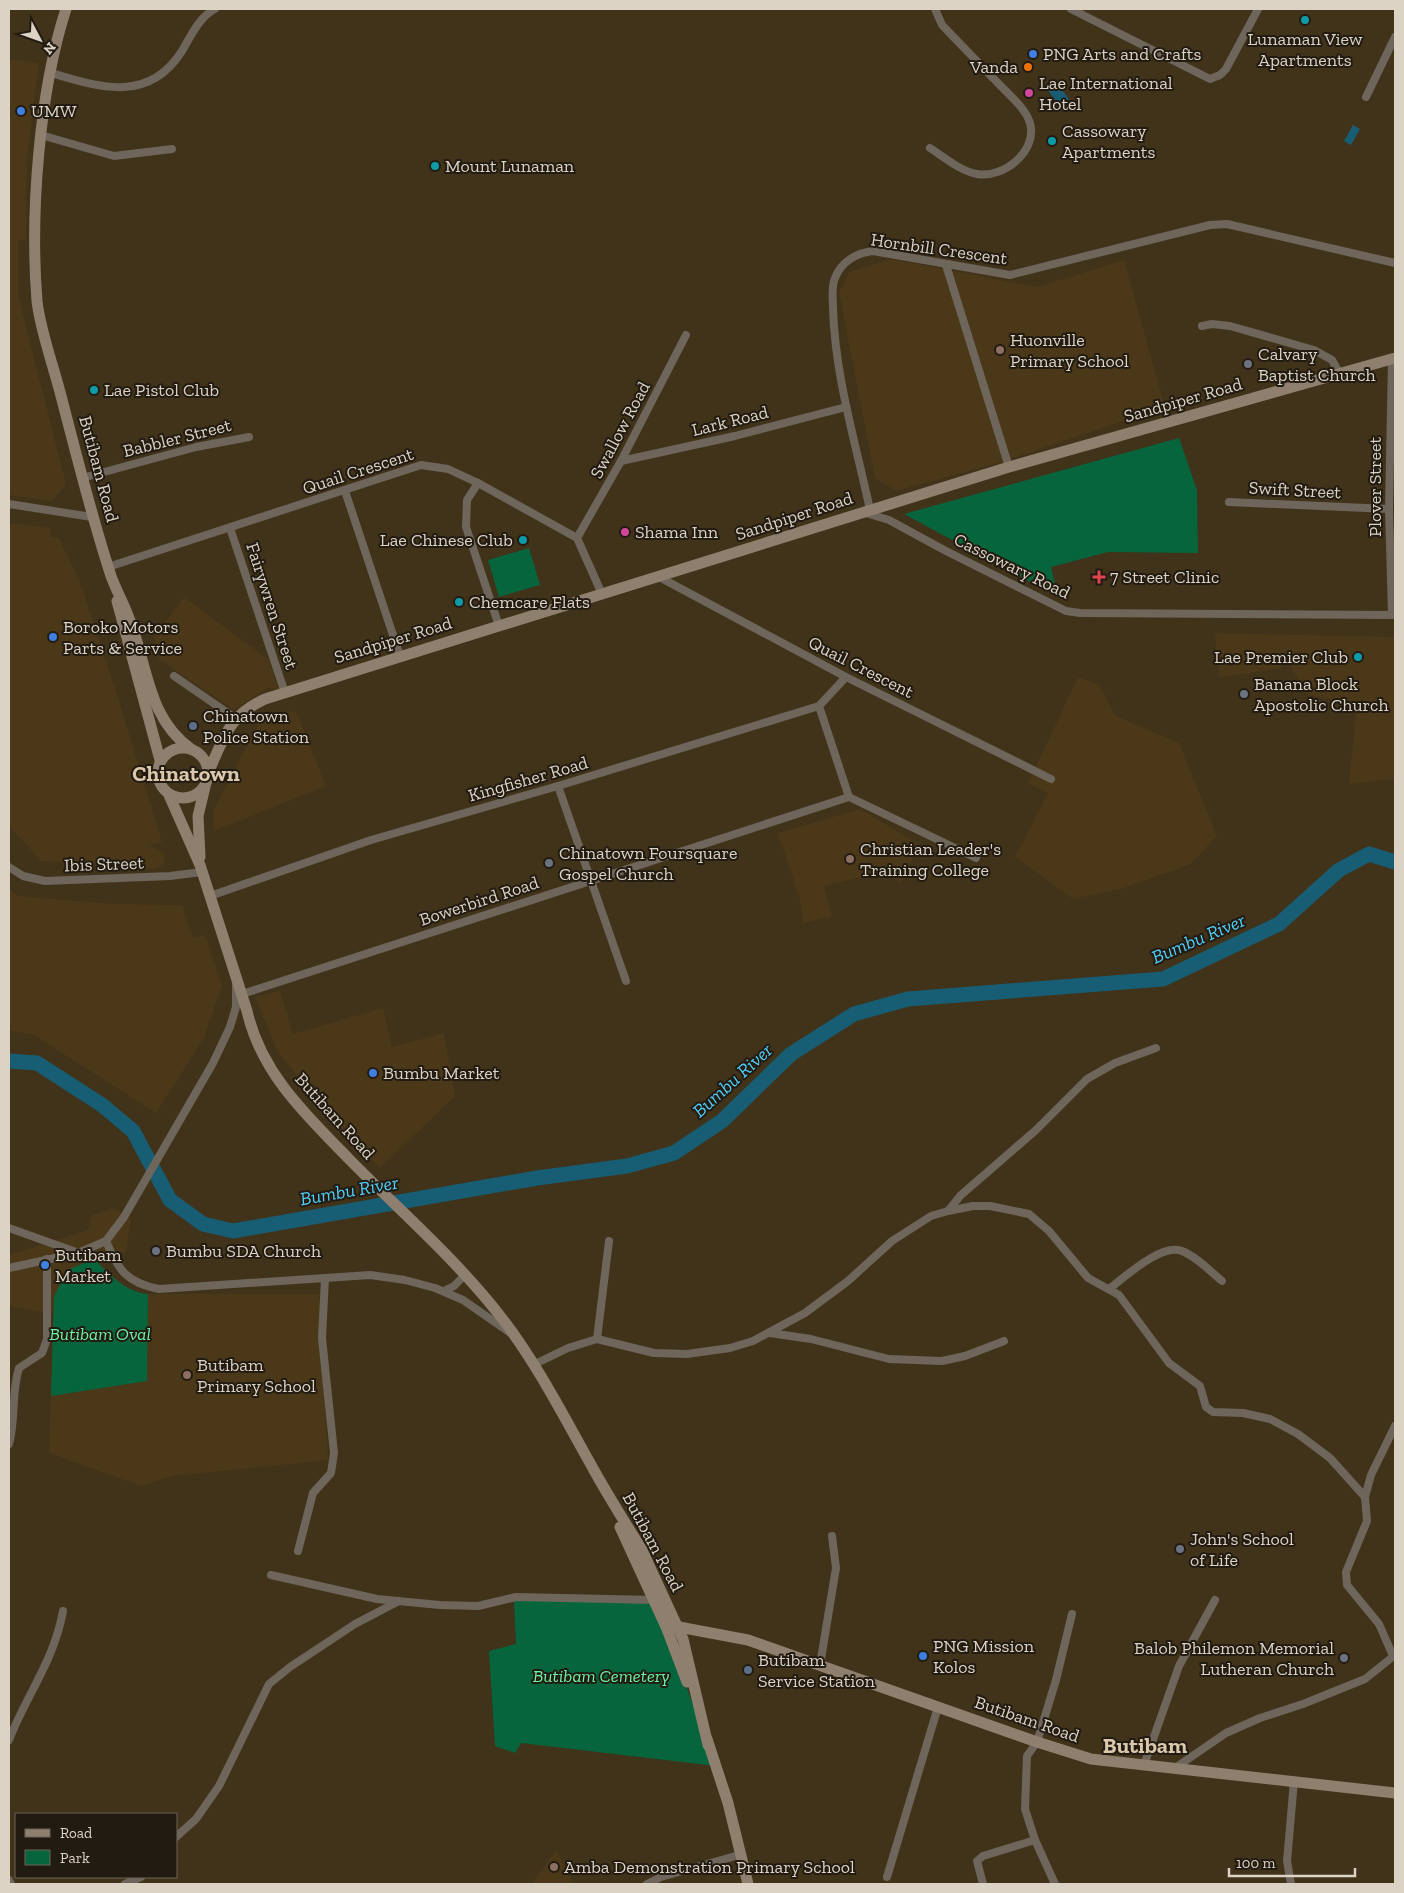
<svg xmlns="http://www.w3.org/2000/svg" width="1404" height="1893" viewBox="0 0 1404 1893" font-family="'Zilla Slab',serif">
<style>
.built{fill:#4b3819}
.green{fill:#06653c}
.water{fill:#175e75}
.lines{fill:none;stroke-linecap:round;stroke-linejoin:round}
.river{stroke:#175e75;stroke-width:15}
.street{stroke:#6e655b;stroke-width:8}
.secondary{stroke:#8e7f6f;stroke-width:11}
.culture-dot{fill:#0f9aa8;stroke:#221b11;stroke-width:2}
.shop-dot{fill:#3f7fe0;stroke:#221b11;stroke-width:2}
.food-dot{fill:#e8710a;stroke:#221b11;stroke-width:2}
.hotel-dot{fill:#d1479c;stroke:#221b11;stroke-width:2}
.education-dot{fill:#8d6e63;stroke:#221b11;stroke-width:2}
.worship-dot{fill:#6b7280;stroke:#221b11;stroke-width:2}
.health-dot{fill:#e0444e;stroke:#221b11;stroke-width:2}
.service-dot{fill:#5c6f8a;stroke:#221b11;stroke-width:2}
.labels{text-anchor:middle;stroke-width:4;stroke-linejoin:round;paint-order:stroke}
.poi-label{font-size:18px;fill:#dcd3c5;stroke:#221b11;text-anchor:start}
.street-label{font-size:18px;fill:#dcd3c5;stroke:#221b11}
.park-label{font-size:18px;font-style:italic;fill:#6ef3aa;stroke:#221b11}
.water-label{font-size:19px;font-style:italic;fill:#50d0fb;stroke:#221b11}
.district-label{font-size:22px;font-weight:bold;fill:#dbc8ac;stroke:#221b11}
</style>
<rect width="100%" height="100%" fill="#41321a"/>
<g class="built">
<polygon points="9,59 39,63 27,159 26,240 18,240 18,294 66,484 52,501 9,495"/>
<polygon points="891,259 1037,287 1124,260 1165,407 1001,462 896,491 875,478 839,293 849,272"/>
<polygon points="9,523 51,528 50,537 59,538 80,582 116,691 162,842 149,845 164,854 164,864 156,869 41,861 9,826"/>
<polygon points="184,597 269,660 278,689 267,688 234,710 159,659 154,638"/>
<polygon points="1215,633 1395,637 1395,779 1349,784 1357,704 1308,695 1285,658 1281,668 1219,678"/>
<polygon points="1078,677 1099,685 1116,716 1179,743 1217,836 1191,864 1124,888 1073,899 1015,857 1048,793 1028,783"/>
<polygon points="296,711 326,786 214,831 213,811 262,717"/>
<polygon points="860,809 920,845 900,883 884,872 824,886 832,917 803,923 800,900 778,833"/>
<polygon points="9,887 17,896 114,904 182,905 193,938 205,935 222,985 204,1038 156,1113 34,1035 9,1030"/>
<polygon points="280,991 293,1034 383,1008 392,1047 444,1033 455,1096 380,1168 321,1107 277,1050 255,997"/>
<polygon points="114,1208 131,1219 126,1252 95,1260 109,1274 137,1294 319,1294 328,1460 173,1476 141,1486 49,1453 53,1314 9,1306 9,1255 88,1230 92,1215"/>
<polygon points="556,1850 574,1884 532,1884"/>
</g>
<g class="green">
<polygon points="1179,438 1197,490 1198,553 1108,552 1051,567 1058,597 904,514"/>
<polygon points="529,548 540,585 499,597 488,560"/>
<path d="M 94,1259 C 109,1274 127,1293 148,1294 L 147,1381 L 51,1396 L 54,1297 L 67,1270 Z"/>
<polygon points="514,1600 654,1600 716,1766 521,1743 515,1753 495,1746 489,1651 516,1644"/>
</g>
<g class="water">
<polygon points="1055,81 1069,99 1060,106 1046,88"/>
<polygon points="1353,125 1360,129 1351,145 1344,141"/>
</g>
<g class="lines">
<polyline class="river" points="9,1061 37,1063 102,1105 133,1131 170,1200 203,1224 233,1231 537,1178 627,1166 674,1153 722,1121 791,1054 854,1014 908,999 1163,979 1279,924 1339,870 1369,854 1395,862"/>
<g class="street">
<polyline points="935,9 942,25 994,79"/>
<polyline points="1071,9 1210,79 1220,75 1226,69 1258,9"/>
<path d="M 51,73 C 101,88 149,103 182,51 C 191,36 199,17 215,9"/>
<polyline points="1366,97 1395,37"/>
<polyline points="41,135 114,156 172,149"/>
<path d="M 930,148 C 944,157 960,171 977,174 C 1003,179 1038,151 1030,123 C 1025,107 1007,93 996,81"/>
<polyline points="946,265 1009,467"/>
<polyline points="1202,326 1212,324 1230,326 1314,350 1332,360 1340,374"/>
<polyline points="621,461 735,436 846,407"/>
<polyline points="82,478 196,447 249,437"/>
<polyline points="478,483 467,500 466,527 499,626"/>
<polyline points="345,491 400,656"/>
<polyline points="1229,502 1389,509"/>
<polyline points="9,504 92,517"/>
<path d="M 870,510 C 856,444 835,377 833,308 C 833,299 831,287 835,278 C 841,262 856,253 873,251 L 1010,275 L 1210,225 L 1227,224 L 1395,263"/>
<polyline points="866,513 889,520 946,551 1066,611 1080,613 1395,615"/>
<polyline points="230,528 285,693"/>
<polyline points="577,538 621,461 686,335"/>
<polyline points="108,567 421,465 448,469 478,483 577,538 602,594"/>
<polyline points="661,578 846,677 1051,779"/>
<polyline points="1392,615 1389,509 1392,359"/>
<polyline points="174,676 235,718"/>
<polyline points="819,706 849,797"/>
<polyline points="558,786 626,981"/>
<polyline points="9,867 23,876 45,881 170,876 202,872"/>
<polyline points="210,896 371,840 558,786 819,706 846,677"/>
<polyline points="242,994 849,797 976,858"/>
<polyline points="948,1211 973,1206 990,1206 1029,1214 1049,1231 1088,1278 1119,1295 1169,1363 1200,1386 1206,1407 1213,1412 1243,1413 1270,1419 1298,1434 1330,1458 1365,1497 1367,1521 1346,1572 1347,1585 1379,1624 1393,1656"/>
<polyline points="9,1228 76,1252"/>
<path d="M 106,1241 C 118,1270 127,1283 159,1289 L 370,1275 L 405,1280 L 435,1288 L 463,1300 L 509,1332"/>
<polyline points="9,1268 78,1253 106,1241 124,1217 213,1063 230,1027 236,1007 236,985"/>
<path d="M 1109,1289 C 1125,1277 1161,1243 1182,1251 C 1197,1257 1210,1271 1222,1281"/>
<polyline points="444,1291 454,1286 465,1275"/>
<polyline points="770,1333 811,1339 889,1359 942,1361 965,1356 1004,1341"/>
<polyline points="597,1339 609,1241"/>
<polyline points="535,1364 568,1348 597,1339 654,1353 687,1354 730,1348 753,1341 805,1313 848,1281 892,1241 931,1216 948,1211 961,1195 1036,1130 1087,1079 1115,1063 1156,1048"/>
<path d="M 9,1444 C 16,1419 11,1393 19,1368 L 42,1353 L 47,1339 L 47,1259"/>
<polyline points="1365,1497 1371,1475 1395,1426"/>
<polyline points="298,1551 313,1493 331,1473 334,1453 322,1338 325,1278"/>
<polyline points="271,1575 377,1599 440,1605 478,1606 516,1597 654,1600"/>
<polyline points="820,1665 836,1568 832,1536"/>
<path d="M 9,1740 C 27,1694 54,1661 63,1611"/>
<polyline points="1144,1765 1179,1666 1215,1600"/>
<polyline points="1175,1768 1226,1733 1260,1718 1303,1704 1365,1679 1395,1655"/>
<polyline points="176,1837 196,1819 219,1786 269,1684 290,1667 355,1624 399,1601"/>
<polyline points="887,1877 938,1707"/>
<polyline points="9,1880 11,1884"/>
<polyline points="125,1884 141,1877"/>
<polyline points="647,1884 661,1877 739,1855"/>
<polyline points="983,1884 977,1861 983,1856 1035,1840"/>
<polyline points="1055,1884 1035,1840 1025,1809 1027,1756 1037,1742 1056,1680 1072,1614"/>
<polyline points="1291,1884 1287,1861 1294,1781"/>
</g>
<g class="secondary">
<path d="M 66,9 C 39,92 30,214 37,301 C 40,329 53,365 60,392 C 76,453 91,515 111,576 C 116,590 124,604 129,618 C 148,665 147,718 191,749"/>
<polyline points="117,601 160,760"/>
<circle cx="183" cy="773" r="25"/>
<path d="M 208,773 C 224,738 228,716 265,699 L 1009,467 L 1395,358"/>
<path d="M 169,795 L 200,865 L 247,1011 C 261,1073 306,1115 349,1159 C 400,1211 456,1259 501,1317 C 538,1365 565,1419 595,1472 C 610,1499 626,1524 642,1550 L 683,1639 L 708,1745"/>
<polyline points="200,857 198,816 205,787"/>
<polyline points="620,1527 667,1629 687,1682"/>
<polyline points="667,1629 679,1627 748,1640 1037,1742 1091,1759 1395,1793"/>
<polyline points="707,1739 728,1803 748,1884"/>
</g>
</g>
<g class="culture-dot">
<circle cx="1305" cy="20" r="5"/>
<circle cx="1052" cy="141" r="5"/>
<circle cx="435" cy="166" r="5"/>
<circle cx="94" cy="390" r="5"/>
<circle cx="523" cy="540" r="5"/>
<circle cx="459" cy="602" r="5"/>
<circle cx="1358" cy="657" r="5"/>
</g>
<g class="shop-dot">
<circle cx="1033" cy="54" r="5"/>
<circle cx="21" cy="111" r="5"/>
<circle cx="53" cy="637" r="5"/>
<circle cx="373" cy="1073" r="5"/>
<circle cx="45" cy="1265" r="5"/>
<circle cx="923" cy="1656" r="5"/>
</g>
<circle class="food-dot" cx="1028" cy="67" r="5"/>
<g class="hotel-dot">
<circle cx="1029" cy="93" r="5"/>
<circle cx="625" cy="532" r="5"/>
</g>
<g class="education-dot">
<circle cx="1000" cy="350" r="5"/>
<circle cx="850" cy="859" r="5"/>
<circle cx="187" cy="1375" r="5"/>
<circle cx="554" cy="1867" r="5"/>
</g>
<g class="worship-dot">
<circle cx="1248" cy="364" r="5"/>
<circle cx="1244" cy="694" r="5"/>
<circle cx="549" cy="863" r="5"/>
<circle cx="156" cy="1251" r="5"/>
<circle cx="1180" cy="1549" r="5"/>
<circle cx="1344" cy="1658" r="5"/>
</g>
<path class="health-dot" d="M1096.5 569.5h5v5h5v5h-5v5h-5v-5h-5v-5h5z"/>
<g class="service-dot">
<circle cx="193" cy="726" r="5"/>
<circle cx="748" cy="1670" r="5"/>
</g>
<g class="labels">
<g class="poi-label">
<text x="1305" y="45" text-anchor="middle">Lunaman View<tspan x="1305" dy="21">Apartments</tspan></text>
<text x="1043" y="60">PNG Arts and Crafts</text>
<text x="1018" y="73" text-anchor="end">Vanda</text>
<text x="1039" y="89">Lae International<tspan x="1039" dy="21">Hotel</tspan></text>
<text x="31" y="117">UMW</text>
<text x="1062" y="137">Cassowary<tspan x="1062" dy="21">Apartments</tspan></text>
<text x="445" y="172">Mount Lunaman</text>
<text x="1010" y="346">Huonville<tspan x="1010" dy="21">Primary School</tspan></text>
<text x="1258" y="360">Calvary<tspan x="1258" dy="21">Baptist Church</tspan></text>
<text x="104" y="396">Lae Pistol Club</text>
<text x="635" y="538">Shama Inn</text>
<text x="513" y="546" text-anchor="end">Lae Chinese Club</text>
<text x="1110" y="583">7 Street Clinic</text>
<text x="469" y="608">Chemcare Flats</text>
<text x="63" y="633">Boroko Motors<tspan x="63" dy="21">Parts &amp; Service</tspan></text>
<text x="1348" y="663" text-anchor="end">Lae Premier Club</text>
<text x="1254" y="690">Banana Block<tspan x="1254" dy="21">Apostolic Church</tspan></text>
<text x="203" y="722">Chinatown<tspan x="203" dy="21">Police Station</tspan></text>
<text x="860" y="855">Christian Leader's<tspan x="860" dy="21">Training College</tspan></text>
<text x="559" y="859">Chinatown Foursquare<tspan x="559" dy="21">Gospel Church</tspan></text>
<text x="383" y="1079">Bumbu Market</text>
<text x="166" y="1257">Bumbu SDA Church</text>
<text x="55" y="1261">Butibam<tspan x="55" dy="21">Market</tspan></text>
<text x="197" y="1371">Butibam<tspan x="197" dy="21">Primary School</tspan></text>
<text x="1190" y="1545">John's School<tspan x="1190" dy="21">of Life</tspan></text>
<text x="933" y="1652">PNG Mission<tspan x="933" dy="21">Kolos</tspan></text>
<text x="1334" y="1654" text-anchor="end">Balob Philemon Memorial<tspan x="1334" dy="21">Lutheran Church</tspan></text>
<text x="758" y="1666">Butibam<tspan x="758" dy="21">Service Station</tspan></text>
<text x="564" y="1873">Amba Demonstration Primary School</text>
</g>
<g class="street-label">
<text transform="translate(939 249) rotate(8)" y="6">Hornbill Crescent</text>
<text transform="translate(1183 400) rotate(-16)" y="6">Sandpiper Road</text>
<text transform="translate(730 421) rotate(-14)" y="6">Lark Road</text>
<text transform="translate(620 430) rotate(-62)" y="6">Swallow Road</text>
<text transform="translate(177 438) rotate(-14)" y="6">Babbler Street</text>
<text transform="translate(99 469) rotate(75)" y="6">Butibam Road</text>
<text transform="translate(358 471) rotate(-18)" y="6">Quail Crescent</text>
<text transform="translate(1375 487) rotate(-90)" y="6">Plover Street</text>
<text transform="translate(1295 490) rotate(3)" y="6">Swift Street</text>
<text transform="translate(794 516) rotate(-18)" y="6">Sandpiper Road</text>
<text transform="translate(1012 566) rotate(26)" y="6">Cassowary Road</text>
<text transform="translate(272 606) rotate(72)" y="6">Fairywren Street</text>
<text transform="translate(393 640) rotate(-17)" y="6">Sandpiper Road</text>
<text transform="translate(861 667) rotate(27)" y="6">Quail Crescent</text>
<text transform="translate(528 779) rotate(-16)" y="6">Kingfisher Road</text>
<text transform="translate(104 864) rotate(-2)" y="6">Ibis Street</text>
<text transform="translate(479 901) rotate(-18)" y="6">Bowerbird Road</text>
<text transform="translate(335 1116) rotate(48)" y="6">Butibam Road</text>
<text transform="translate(653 1542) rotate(62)" y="6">Butibam Road</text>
<text transform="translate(1027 1719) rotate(19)" y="6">Butibam Road</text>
</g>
<g class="park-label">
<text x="100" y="1340">Butibam Oval</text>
<text x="601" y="1682">Butibam Cemetery</text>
</g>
<g class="water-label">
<text transform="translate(1198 938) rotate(-23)" y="7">Bumbu River</text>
<text transform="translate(732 1080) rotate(-42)" y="7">Bumbu River</text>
<text transform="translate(349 1190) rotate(-10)" y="7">Bumbu River</text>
</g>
<g class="district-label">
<text x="186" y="781">Chinatown</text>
<text x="1145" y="1753">Butibam</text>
</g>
</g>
<rect width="1404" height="1893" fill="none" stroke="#dcd3c5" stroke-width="20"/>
<rect x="15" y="1813" width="162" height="65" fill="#221b11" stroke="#6c6559"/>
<rect x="25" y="1829" width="25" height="8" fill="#8e7f6f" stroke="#6c6559"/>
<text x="60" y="1838" font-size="15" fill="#dcd3c5">Road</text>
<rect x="25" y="1850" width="25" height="15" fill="#06653c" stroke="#6c6559"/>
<text x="60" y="1863" font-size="15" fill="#dcd3c5">Park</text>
<g transform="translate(40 40) rotate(131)" stroke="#221b11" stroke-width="4" paint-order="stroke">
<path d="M0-4L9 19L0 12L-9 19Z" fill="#dcd3c5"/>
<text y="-8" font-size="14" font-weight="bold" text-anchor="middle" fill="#dcd3c5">N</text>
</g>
<path d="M1229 1868v8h126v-8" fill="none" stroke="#dcd3c5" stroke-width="2.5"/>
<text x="1236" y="1868" font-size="15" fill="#dcd3c5" stroke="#221b11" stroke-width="4" paint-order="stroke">100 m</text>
</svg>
